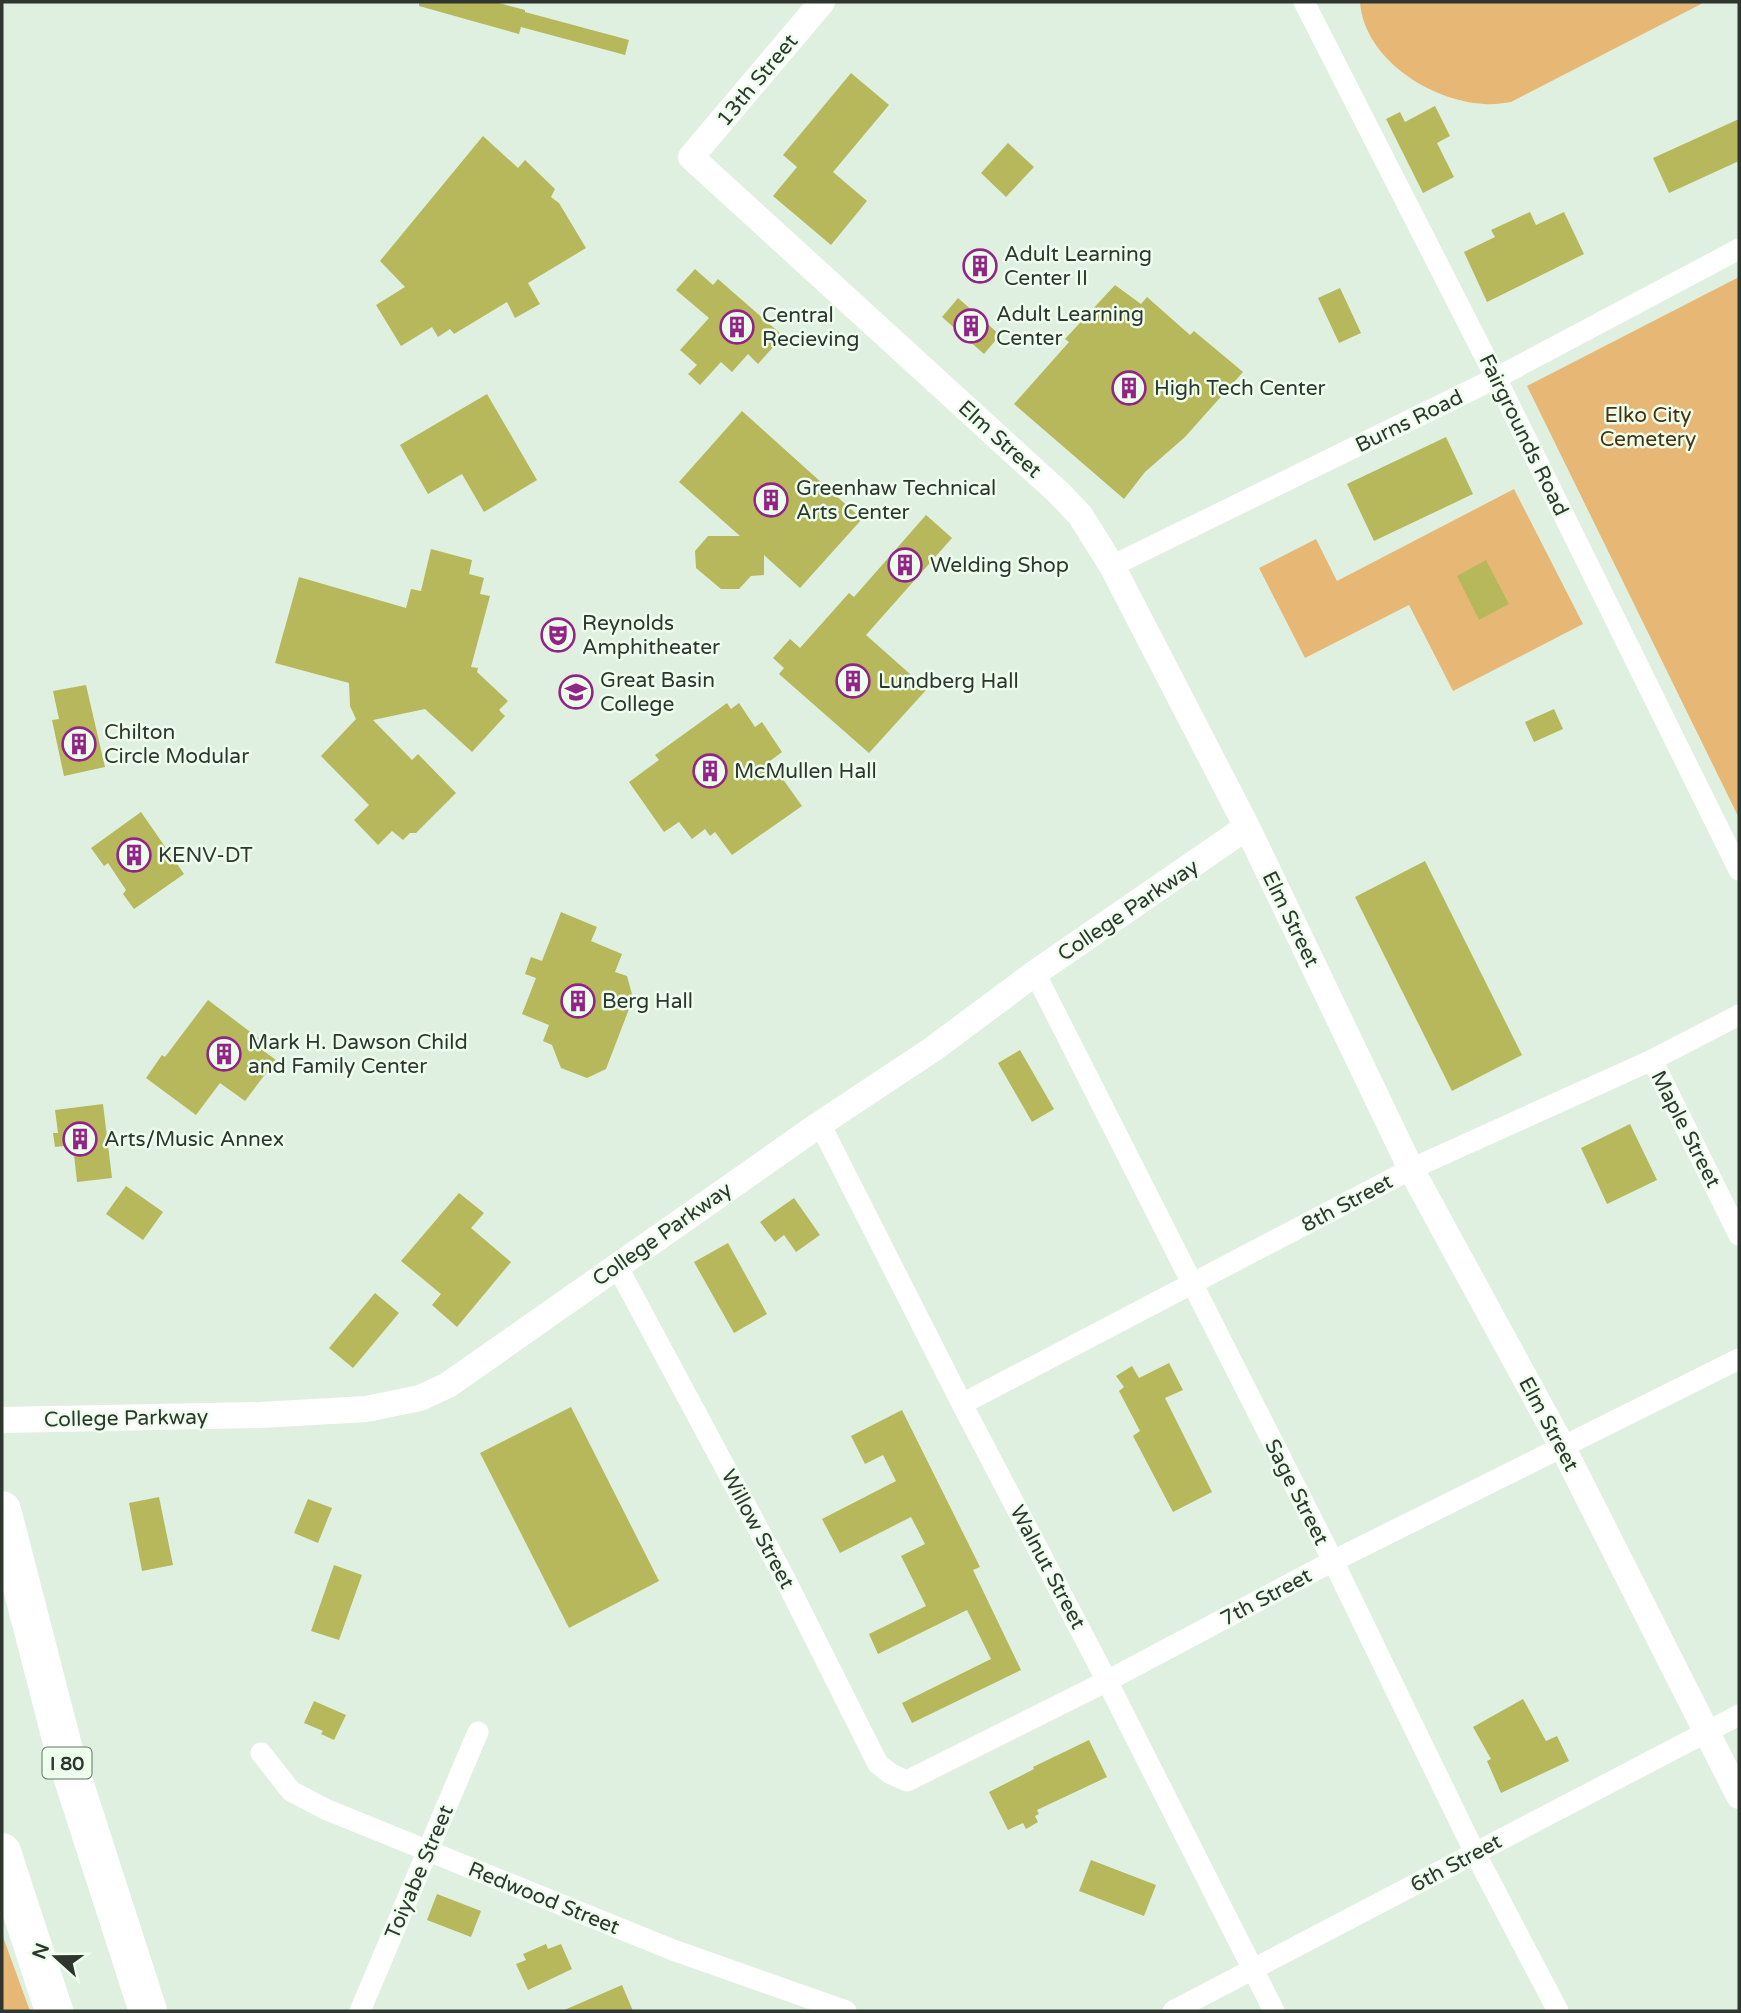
<svg xmlns="http://www.w3.org/2000/svg" width="1741" height="2013" viewBox="0 0 1741 2013" font-family="'Varela Round',sans-serif">
<style>
.green{fill:#e7b875}
.building{fill:#b6b85b}
.lines{fill:none;stroke-linecap:round;stroke-linejoin:round}
.minor{stroke:#fff;stroke-width:21}
.tertiary{stroke:#fff;stroke-width:26}
.motorway{stroke:#fff;stroke-width:38}
.labels{text-anchor:middle;stroke-width:5;stroke-linejoin:round;paint-order:stroke}
.shield{fill:#eefeed;stroke:#687168;stroke-width:2}
.shield-label{font-size:19px;font-weight:bold;fill:#2f352f}
.street-label{font-size:21px;fill:#2f352f;stroke:#eefeed}
.poi-label{font-size:21px;fill:#2f352f;stroke:#eefeed;text-anchor:start}
.park-label{font-size:21px;fill:#48320e;stroke:#eefeed}
</style>
<rect width="100%" height="100%" fill="#e0f0e0"/>
<g class="green">
<path d="M 1360,2 L 1705,2 L 1511,102 C 1503,103 1493,105 1484,104 C 1431,101 1364,59 1360,2 Z"/>
<polygon points="1739,277 1739,818 1527,386"/>
<polygon points="1514,489 1583,624 1453,691 1409,605 1305,658 1259,568 1316,539 1337,581"/>
<polygon points="2,1934 30,2011 2,2011"/>
</g>
<g class="building">
<polygon points="419,2 495,2 525,10 525,12 629,40 625,55 521,27 519,34 419,6"/>
<polygon points="851,73 889,105 833,172 867,201 831,245 773,196 797,167 783,155"/>
<polygon points="1435,106 1450,136 1437,143 1454,177 1423,193 1386,119 1400,112 1405,122"/>
<polygon points="1739,119 1739,161 1669,193 1653,158"/>
<polygon points="483,136 518,168 525,160 555,189 551,197 559,203 586,248 528,283 540,304 515,318 507,302 454,334 450,329 438,337 432,327 401,346 376,305 405,287 380,261"/>
<polygon points="1008,143 1034,167 1006,197 981,173"/>
<polygon points="1530,212 1536,225 1564,212 1584,254 1487,302 1464,252 1495,237 1491,230"/>
<polygon points="695,269 713,285 718,279 783,336 758,364 748,354 732,372 721,362 700,385 688,374 697,365 680,350 709,318 676,290"/>
<polygon points="1115,285 1141,304 1147,297 1190,335 1194,331 1243,372 1185,437 1145,472 1124,499 1014,404 1069,342 1065,339"/>
<polygon points="1340,288 1361,333 1339,343 1318,298"/>
<polygon points="958,298 1000,335 984,354 942,317"/>
<polygon points="487,394 537,480 484,512 462,474 428,494 400,445"/>
<polygon points="742,411 862,519 800,588 764,555 764,575 751,576 739,589 721,589 696,568 695,551 708,536 740,536 679,482"/>
<polygon points="1446,437 1473,494 1374,541 1347,484"/>
<polygon points="926,515 952,538 866,635 927,689 869,753 779,674 784,668 773,658 790,639 800,648 849,593 854,597"/>
<polygon points="431,549 472,560 469,574 484,578 480,594 490,596 471,667 478,668 477,672 508,701 499,710 505,716 472,752 425,709 373,720 412,760 418,754 456,793 416,833 410,833 403,840 392,831 378,845 354,820 369,805 321,756 356,719 350,706 349,683 275,663 299,577 406,608 411,589 421,591"/>
<polygon points="1486,560 1509,604 1479,620 1457,576"/>
<polygon points="86,685 105,767 64,776 52,720 59,719 53,691"/>
<polygon points="727,703 731,709 739,703 755,727 762,722 782,752 770,761 802,806 732,855 715,832 710,836 705,829 692,839 679,822 664,832 629,782 659,760 655,755"/>
<polygon points="1554,709 1563,729 1534,742 1525,722"/>
<polygon points="141,812 184,874 134,909 123,894 126,890 108,863 104,866 91,848"/>
<polygon points="1425,861 1522,1055 1452,1091 1355,897"/>
<polygon points="561,912 597,927 591,941 622,954 615,972 627,976 632,994 626,1008 629,1009 606,1069 587,1078 561,1068 552,1045 543,1041 549,1025 522,1014 536,978 525,974 531,957 542,961"/>
<polygon points="208,1000 261,1040 257,1046 276,1060 245,1101 220,1083 196,1115 146,1078 162,1055 165,1057"/>
<polygon points="1020,1050 1054,1109 1032,1122 998,1063"/>
<polygon points="103,1104 112,1178 77,1182 73,1145 55,1147 53,1133 58,1133 55,1110"/>
<polygon points="1630,1124 1657,1180 1607,1204 1581,1148"/>
<polygon points="126,1186 163,1212 143,1240 106,1214"/>
<polygon points="459,1193 484,1213 471,1228 511,1262 457,1327 432,1305 441,1294 401,1261"/>
<polygon points="794,1198 820,1235 796,1252 784,1235 775,1242 760,1222"/>
<polygon points="728,1243 767,1314 734,1333 694,1262"/>
<polygon points="375,1293 399,1313 353,1368 329,1348"/>
<polygon points="1169,1363 1183,1390 1165,1398 1212,1492 1173,1512 1133,1436 1140,1431 1119,1391 1124,1387 1116,1376 1132,1366 1139,1378"/>
<polygon points="571,1407 659,1581 569,1628 480,1453"/>
<polygon points="902,1410 980,1567 973,1570 1021,1670 912,1723 902,1703 991,1659 967,1610 878,1654 869,1634 926,1606 901,1556 925,1544 911,1517 840,1553 822,1519 896,1481 883,1455 865,1464 851,1436"/>
<polygon points="159,1497 173,1565 142,1571 129,1503"/>
<polygon points="308,1499 332,1508 318,1543 294,1533"/>
<polygon points="334,1565 362,1575 339,1640 311,1631"/>
<polygon points="1523,1699 1546,1741 1557,1736 1569,1761 1501,1793 1487,1761 1491,1759 1473,1727"/>
<polygon points="314,1701 346,1715 334,1740 321,1734 323,1731 304,1723"/>
<polygon points="1089,1740 1107,1777 1037,1810 1039,1814 1035,1816 1038,1822 1026,1829 1023,1823 1008,1830 989,1792 1034,1769 1033,1767"/>
<polygon points="1091,1860 1156,1885 1144,1916 1079,1891"/>
<polygon points="437,1894 481,1911 471,1937 427,1920"/>
<polygon points="546,1944 548,1949 561,1944 572,1969 528,1990 516,1964 526,1960 523,1954"/>
<polygon points="622,1985 633,2011 562,2011"/>
</g>
<g class="lines">
<g class="minor">
<polyline points="1304,2 1496,378 1739,870"/>
<polyline points="1112,566 1496,378 1739,249"/>
<polyline points="1035,973 1333,1561 1475,1853 1558,2011"/>
<polyline points="1652,1060 1739,1235"/>
<polyline points="820,1124 962,1404 1107,1681 1274,2011"/>
<polyline points="617,1266 784,1577 878,1764 891,1774 907,1781 1107,1681 1333,1561 1739,1359"/>
<polyline points="962,1404 1411,1169 1652,1060 1739,1015"/>
<polyline points="261,1753 291,1791 325,1809 673,1950 846,2011"/>
<polyline points="360,2011 478,1732"/>
<polyline points="1173,2011 1739,1715"/>
</g>
<g class="tertiary">
<polyline points="822,2 691,157 1059,493 1080,515 1112,566 1247,827 1411,1169 1562,1446 1739,1796"/>
<polyline points="2,1420 261,1415 366,1409 420,1398 448,1385 820,1124 933,1049 1035,973 1247,827"/>
</g>
<g class="motorway">
<polyline points="2,1510 65,1754 148,2011"/>
<polyline points="2,1852 54,2011"/>
</g>
</g>
<defs>
<symbol id="building-ring" viewBox="-11 -11 22 22"><circle r="9.5" fill="#eefeed" stroke="#912486" stroke-width="1.5"/><path d="M-4-6H4V6H1V3H-1V6H-4ZM-2.5-4.3h1.7v1.8h-1.7ZM.8-4.3h1.7v1.8H.8ZM-2.5-1h1.7V.8h-1.7ZM.8-1h1.7V.8H.8Z" fill="#912486"/></symbol>
<symbol id="theatre-ring" viewBox="-11 -11 22 22"><circle r="9.5" fill="#eefeed" stroke="#912486" stroke-width="1.5"/><path d="M-5-5.5Q0-4 5-5.5V0Q5 5 0 6Q-5 5-5 0ZM-3.3-2.5H-1v1.5H-3.3ZM1-2.5H3.3v1.5H1ZM-2.8 1Q0 5.5 2.8 1Z" fill="#912486"/></symbol>
<symbol id="university-ring" viewBox="-11 -11 22 22"><circle r="9.5" fill="#eefeed" stroke="#912486" stroke-width="1.5"/><path d="M0-5L7-2L0 1L-7-2ZM-4 1L0 2.5L4 1V4Q0 6-4 4Z" fill="#912486"/></symbol>
</defs>
<g fill-rule="evenodd">
<use href="#building-ring" x="961" y="247" width="38" height="38"/>
<use href="#building-ring" x="952" y="307" width="38" height="38"/>
<use href="#building-ring" x="718" y="308" width="38" height="38"/>
<use href="#building-ring" x="1110" y="369" width="38" height="38"/>
<use href="#building-ring" x="752" y="481" width="38" height="38"/>
<use href="#building-ring" x="886" y="546" width="38" height="38"/>
<use href="#theatre-ring" x="539" y="616" width="38" height="38"/>
<use href="#building-ring" x="834" y="662" width="38" height="38"/>
<use href="#university-ring" x="557" y="673" width="38" height="38"/>
<use href="#building-ring" x="60" y="725" width="38" height="38"/>
<use href="#building-ring" x="691" y="752" width="38" height="38"/>
<use href="#building-ring" x="115" y="836" width="38" height="38"/>
<use href="#building-ring" x="559" y="982" width="38" height="38"/>
<use href="#building-ring" x="205" y="1035" width="38" height="38"/>
<use href="#building-ring" x="61" y="1120" width="38" height="38"/>
</g>
<g class="labels">
<rect class="shield" x="42.5" y="1747.5" width="49" height="31" rx="5"/>
<g class="shield-label">
<text x="67" y="1770">I 80</text>
</g>
<g class="street-label">
<text transform="translate(757 80) rotate(-50)" y="7">13th Street</text>
<text transform="translate(1409 421) rotate(-26)" y="7">Burns Road</text>
<text transform="translate(1524 435) rotate(64)" y="7">Fairgrounds Road</text>
<text transform="translate(1000 439) rotate(42)" y="7">Elm Street</text>
<text transform="translate(1128 910) rotate(-34)" y="7">College Parkway</text>
<text transform="translate(1291 919) rotate(64)" y="7">Elm Street</text>
<text transform="translate(1686 1129) rotate(63)" y="7">Maple Street</text>
<text transform="translate(1347 1203) rotate(-28)" y="7">8th Street</text>
<text transform="translate(662 1234) rotate(-35)" y="7">College Parkway</text>
<text transform="translate(126 1418) rotate(-1)" y="7">College Parkway</text>
<text transform="translate(1549 1424) rotate(62)" y="7">Elm Street</text>
<text transform="translate(1297 1492) rotate(63)" y="7">Sage Street</text>
<text transform="translate(758 1529) rotate(62)" y="7">Willow Street</text>
<text transform="translate(1048 1567) rotate(62)" y="7">Walnut Street</text>
<text transform="translate(1266 1597) rotate(-28)" y="7">7th Street</text>
<text transform="translate(1456 1863) rotate(-28)" y="7">6th Street</text>
<text transform="translate(419 1872) rotate(-67)" y="7">Toiyabe Street</text>
<text transform="translate(544 1898) rotate(22)" y="7">Redwood Street</text>
</g>
<g class="poi-label">
<text x="1004" y="261">Adult Learning<tspan x="1004" dy="24">Center II</tspan></text>
<text x="996" y="321">Adult Learning<tspan x="996" dy="24">Center</tspan></text>
<text x="762" y="322">Central<tspan x="762" dy="24">Recieving</tspan></text>
<text x="1154" y="395">High Tech Center</text>
<text x="796" y="495">Greenhaw Technical<tspan x="796" dy="24">Arts Center</tspan></text>
<text x="930" y="572">Welding Shop</text>
<text x="582" y="630">Reynolds<tspan x="582" dy="24">Amphitheater</tspan></text>
<text x="600" y="687">Great Basin<tspan x="600" dy="24">College</tspan></text>
<text x="878" y="688">Lundberg Hall</text>
<text x="104" y="739">Chilton<tspan x="104" dy="24">Circle Modular</tspan></text>
<text x="734" y="778">McMullen Hall</text>
<text x="158" y="862">KENV-DT</text>
<text x="602" y="1008">Berg Hall</text>
<text x="248" y="1049">Mark H. Dawson Child<tspan x="248" dy="24">and Family Center</tspan></text>
<text x="104" y="1146">Arts/Music Annex</text>
</g>
<g class="park-label">
<text x="1648" y="422">Elko City<tspan x="1648" dy="24">Cemetery</tspan></text>
</g>
</g>
<rect width="1741" height="2013" fill="none" stroke="#2f352f" stroke-width="7"/>
<g transform="translate(56 1957) rotate(291)" stroke="#eefeed" stroke-width="5" paint-order="stroke">
<path d="M0-5L12 26L0 18L-12 26Z" fill="#2f352f"/>
<text y="-10" font-size="19" font-weight="bold" text-anchor="middle" fill="#2f352f">N</text>
</g>
</svg>
